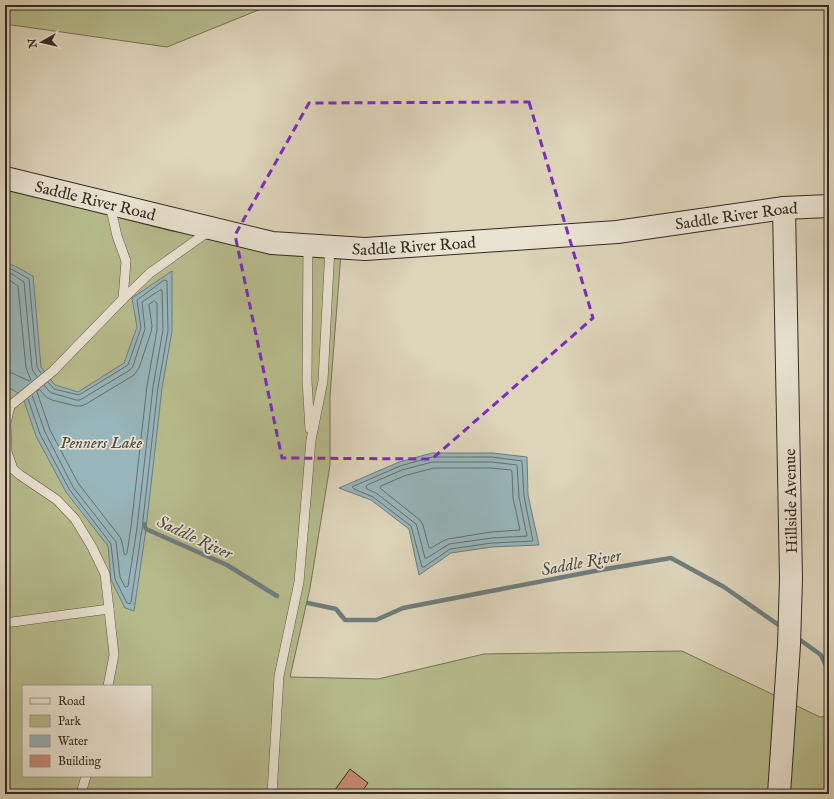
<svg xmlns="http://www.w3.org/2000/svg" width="834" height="799" viewBox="0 0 834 799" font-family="'IM FELL English',serif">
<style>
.green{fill:#b6bb8c;stroke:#757256;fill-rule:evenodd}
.water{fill:#97b5ba;stroke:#6f7d7d}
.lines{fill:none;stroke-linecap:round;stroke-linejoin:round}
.shore{stroke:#666f6e;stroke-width:1}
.stream{stroke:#6f7d7d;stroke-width:4.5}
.building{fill:#c88b75;stroke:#342921}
.lane-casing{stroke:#5e5447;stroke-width:10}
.secondary-casing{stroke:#342921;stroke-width:24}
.lane{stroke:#e9e3d2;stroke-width:9}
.secondary{stroke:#e9e3d2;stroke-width:22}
.marked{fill:none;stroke:#7b2cbf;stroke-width:3;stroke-dasharray:8 5;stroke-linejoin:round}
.labels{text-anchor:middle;stroke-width:3.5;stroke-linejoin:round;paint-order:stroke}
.street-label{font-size:16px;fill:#342921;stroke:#e9e3d2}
.water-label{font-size:17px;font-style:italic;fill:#4d4c47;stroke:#e9e3d2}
</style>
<rect width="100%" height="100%" fill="#ddd4ba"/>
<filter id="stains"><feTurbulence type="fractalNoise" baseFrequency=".005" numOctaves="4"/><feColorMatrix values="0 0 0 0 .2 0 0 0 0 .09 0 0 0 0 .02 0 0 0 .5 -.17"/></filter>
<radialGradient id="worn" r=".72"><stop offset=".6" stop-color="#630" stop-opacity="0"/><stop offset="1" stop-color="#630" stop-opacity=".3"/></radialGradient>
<g class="green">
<polygon points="5,5 271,5 167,47 5,24"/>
<path d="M 5,186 L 52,200 L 171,231 L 203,236 L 341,253 L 330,396 L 330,465 L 310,588 L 290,677 L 378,679 L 484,654 L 682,651 L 820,717 L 829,716 L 829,794 L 5,794 ZM 23,686 L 151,686 L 151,776 L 23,776 Z"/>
</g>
<g class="water">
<polygon points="5,263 15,266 33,276 41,367 55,385 78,392 124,363 137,327 132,298 172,271 172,331 162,388 146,529 134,611 125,608 111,580 108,546 66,492 36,436 22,395 5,386"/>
<polygon points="432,453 492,453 527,457 528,495 539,545 492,547 451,553 419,575 409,529 371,500 339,488 399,462"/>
</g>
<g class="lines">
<g class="shore">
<polyline points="5,267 13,270 29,279 37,367 41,373"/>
<polyline points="5,272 12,274 24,282 32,368 33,371 37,377"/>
<polyline points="5,279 9,280 18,286 26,368 31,380 29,381 12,373 5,372"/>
<polygon points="154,301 157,303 157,330 147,386 131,527 127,553 125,555 124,553 122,542 120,537 78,483 50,430 37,392 38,390 40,390 46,397 52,400 76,406 81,406 86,404 134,375 139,368 151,332 152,326 149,305"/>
<polyline points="32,395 45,432 73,487 116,542 120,577 125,587 127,587 128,586 137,528 153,387 163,330 162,290 160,290 142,302 145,329 133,366 130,370 80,400 76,400 52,393 49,391 44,385"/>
<polyline points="28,399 40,434 69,489 111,544 115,579 127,603 130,604 131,602 142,529 158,387 168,331 167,281 164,280 137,300 141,328 128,365 79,395 54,389 48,382"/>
<polygon points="433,457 492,457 522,461 524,496 533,541 492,543 450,549 424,567 422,567 411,526 373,497 354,489 352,487 354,486 400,466"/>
<polygon points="433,462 492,462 517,465 519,497 527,536 492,538 449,544 446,546 427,558 425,558 417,527 416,524 376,493 367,489 366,487 367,485 402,470"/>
<polygon points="434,468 491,468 511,470 512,472 513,498 520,530 491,532 448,539 443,541 431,548 429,548 423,525 420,520 381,489 380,488 381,486 404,476"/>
</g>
<g class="stream">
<polyline points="144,524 146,529 227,565 277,596"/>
<polyline points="308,603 336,609 345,620 376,620 403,608 600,570 671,558 724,587 783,628"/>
<polyline points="796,637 821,655 829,672"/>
</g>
</g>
<polygon class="building" points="350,769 368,783 360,794 315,794 319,791 332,794"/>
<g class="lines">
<defs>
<g id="lane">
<polyline points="110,205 117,236 126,261 123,299 150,273 202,236 210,232"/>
<polyline points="308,246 307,381 310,429"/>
<polyline points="10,406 6,423 7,452 13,469"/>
<polyline points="5,409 10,406 53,371 123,299"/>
<polyline points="5,467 13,469 20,475 57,500 75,519 92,547 105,574 109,609 114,655 108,686"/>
<polyline points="5,623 109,609"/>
<polyline points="81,794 86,776"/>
<polyline points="272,794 279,676 299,582 311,440 323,381 330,247"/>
</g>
<g id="secondary">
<path id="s1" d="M 5,178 L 272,243 L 365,249 L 617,232 L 784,208 L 829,206"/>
<polyline points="779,794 789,645 791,579 784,208"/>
</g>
</defs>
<use href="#lane" class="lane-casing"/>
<use href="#secondary" class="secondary-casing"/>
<use href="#lane" class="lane"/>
<use href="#secondary" class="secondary"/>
</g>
<path class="marked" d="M 529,102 L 593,318 L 432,459 L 282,458 L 235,235 L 309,103 Z"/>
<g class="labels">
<g class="street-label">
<text dy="6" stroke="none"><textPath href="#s1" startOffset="93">Saddle River Road</textPath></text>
<text dy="6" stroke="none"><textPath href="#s1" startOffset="741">Saddle River Road</textPath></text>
<text dy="6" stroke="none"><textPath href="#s1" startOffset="417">Saddle River Road</textPath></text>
<text transform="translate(790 501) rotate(-91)" y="6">Hillside Avenue</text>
</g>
<g class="water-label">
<text x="101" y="448">Penners Lake</text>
<text transform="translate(195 537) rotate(25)" y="6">Saddle River</text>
<text transform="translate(581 562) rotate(-11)" y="6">Saddle River</text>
</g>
</g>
<rect width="834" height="799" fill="none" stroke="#ddd4ba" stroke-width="20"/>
<rect x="6" y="6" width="822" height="787" fill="none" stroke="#342921" stroke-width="2"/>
<rect x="10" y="10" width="814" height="779" fill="none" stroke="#342921"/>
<rect x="22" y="685" width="130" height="92" fill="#e9e3d2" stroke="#a1998b"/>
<rect x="30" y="698" width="20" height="6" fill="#e9e3d2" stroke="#a1998b"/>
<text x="58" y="705" font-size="12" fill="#342921">Road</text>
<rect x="30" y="715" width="20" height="12" fill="#b6bb8c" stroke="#a1998b"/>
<text x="58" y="725" font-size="12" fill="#342921">Park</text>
<rect x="30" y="735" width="20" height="12" fill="#97b5ba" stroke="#a1998b"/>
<text x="58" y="745" font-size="12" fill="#342921">Water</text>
<rect x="30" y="755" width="20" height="12" fill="#c88b75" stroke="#a1998b"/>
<text x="58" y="765" font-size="12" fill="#342921">Building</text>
<g transform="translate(42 42) rotate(262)" stroke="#e9e3d2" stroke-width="3" paint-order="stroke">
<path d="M0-3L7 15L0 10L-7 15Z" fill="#342921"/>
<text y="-6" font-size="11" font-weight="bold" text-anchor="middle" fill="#342921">N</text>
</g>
<rect width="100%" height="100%" filter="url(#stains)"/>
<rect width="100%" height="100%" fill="url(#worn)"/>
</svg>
